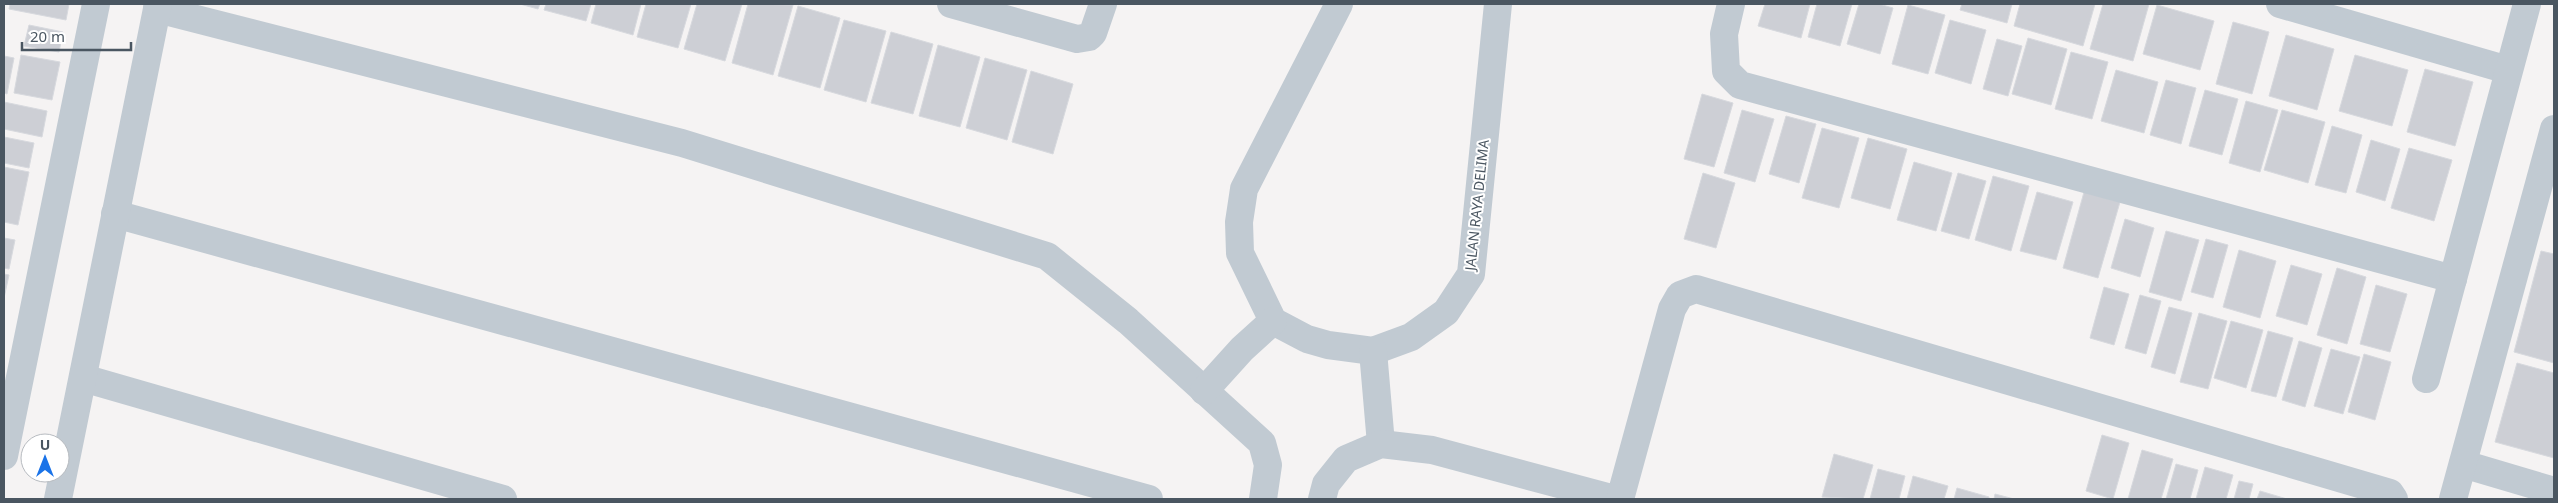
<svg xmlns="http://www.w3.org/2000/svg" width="2558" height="503" viewBox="0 0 2558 503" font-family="'Noto Sans',sans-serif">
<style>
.building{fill:#cdcfd5;stroke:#d7d9de}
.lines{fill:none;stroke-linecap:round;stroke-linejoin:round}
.minor{stroke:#c1cad2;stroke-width:28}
.labels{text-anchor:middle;stroke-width:4;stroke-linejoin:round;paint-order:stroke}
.street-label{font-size:14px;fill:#4a5661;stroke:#fff}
</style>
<rect width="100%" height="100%" fill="#f5f3f3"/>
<g class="building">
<polygon points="10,4 69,4 66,20 9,9"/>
<polygon points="520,4 540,4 538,9"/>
<polygon points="546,4 591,4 586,21 544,10"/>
<polygon points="596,4 641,4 633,35 591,23"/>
<polygon points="646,4 691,4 678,48 637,37"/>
<polygon points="697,4 742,4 725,61 684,49"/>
<polygon points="748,4 793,5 773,75 732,63"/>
<polygon points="1765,4 1810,4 1801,38 1758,26"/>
<polygon points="1817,4 1852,4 1840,46 1808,37"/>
<polygon points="1859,4 1879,4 1893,8 1880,54 1847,44"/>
<polygon points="1962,4 2012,4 2007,23 1960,10"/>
<polygon points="2020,4 2095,4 2083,46 2014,26"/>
<polygon points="2103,4 2149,4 2133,61 2090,49"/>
<polygon points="1908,5 1945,15 1928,74 1892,64"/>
<polygon points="2157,5 2214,21 2200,70 2143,54"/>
<polygon points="798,6 840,18 820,88 778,76"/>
<polygon points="844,20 886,31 866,102 824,90"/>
<polygon points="1950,20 1986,30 1971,84 1935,73"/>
<polygon points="2233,22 2269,32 2252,94 2216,84"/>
<polygon points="29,25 63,32 59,52 24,46"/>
<polygon points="891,32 933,44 913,114 871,103"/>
<polygon points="2286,35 2334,49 2317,110 2269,96"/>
<polygon points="2028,38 2067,49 2051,105 2012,94"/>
<polygon points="1997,39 2022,46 2008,96 1983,89"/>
<polygon points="938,45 980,57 960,127 919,116"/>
<polygon points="2071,52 2108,62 2092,119 2055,109"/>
<polygon points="21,55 60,62 52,100 14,93"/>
<polygon points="2355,55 2408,70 2392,126 2339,111"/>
<polygon points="4,56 14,58 7,94 4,93"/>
<polygon points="985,58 1027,70 1007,140 966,128"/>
<polygon points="2425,69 2473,82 2455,146 2407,132"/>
<polygon points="2116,70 2158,82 2144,133 2101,121"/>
<polygon points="1031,71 1073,84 1053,154 1012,142"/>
<polygon points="2166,80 2196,88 2181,144 2150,135"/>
<polygon points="2205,90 2238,99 2222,155 2189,146"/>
<polygon points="1702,94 1733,103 1714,167 1684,159"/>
<polygon points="2246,101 2278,110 2260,172 2229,163"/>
<polygon points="4,102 47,111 42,137 4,129"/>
<polygon points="1742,110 1774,119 1755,182 1724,173"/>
<polygon points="2282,110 2325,122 2308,183 2264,170"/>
<polygon points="1786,116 1816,124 1799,183 1769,174"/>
<polygon points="2332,126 2362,135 2346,193 2315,185"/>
<polygon points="1822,128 1859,138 1839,208 1802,198"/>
<polygon points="4,137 34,143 29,168 4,163"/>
<polygon points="1868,138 1907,149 1890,209 1851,198"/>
<polygon points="2371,140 2400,149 2385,201 2356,192"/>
<polygon points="2409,148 2452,160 2434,221 2391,208"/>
<polygon points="1914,162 1952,173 1936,231 1897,220"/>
<polygon points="4,167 29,172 18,225 4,222"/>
<polygon points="1703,173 1735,183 1716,248 1684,239"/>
<polygon points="1958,173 1986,181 1969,239 1941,231"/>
<polygon points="1993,176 2029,186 2011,251 1975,240"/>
<polygon points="2037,192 2073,202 2056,260 2020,251"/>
<polygon points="2084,192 2120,202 2098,278 2063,268"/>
<polygon points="2125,219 2154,228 2140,277 2111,268"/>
<polygon points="2166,231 2199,240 2181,301 2149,292"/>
<polygon points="4,238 15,240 9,269 4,268"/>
<polygon points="2206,239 2228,245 2213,298 2191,292"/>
<polygon points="2239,250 2276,261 2260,318 2223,307"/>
<polygon points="2541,251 2554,254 2554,363 2514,352"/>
<polygon points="2291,265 2322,274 2307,325 2276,316"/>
<polygon points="2337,268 2366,277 2347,344 2317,335"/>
<polygon points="4,274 9,275 4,298"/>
<polygon points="2376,285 2407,294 2390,352 2360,344"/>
<polygon points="2104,287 2129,294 2114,345 2090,338"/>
<polygon points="2140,295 2161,301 2146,354 2125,348"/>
<polygon points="2169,307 2192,313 2175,374 2151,367"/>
<polygon points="2199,313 2227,321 2208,389 2180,382"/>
<polygon points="2231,321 2263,330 2246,388 2214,378"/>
<polygon points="2268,331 2293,338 2276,397 2251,391"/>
<polygon points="2299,341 2322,348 2305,407 2282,400"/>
<polygon points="2331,349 2360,357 2343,414 2314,406"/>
<polygon points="2364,354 2391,362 2375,420 2348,412"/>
<polygon points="2517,363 2554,373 2554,458 2495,442"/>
<polygon points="2102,435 2129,443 2113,499 2086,491"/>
<polygon points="2142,450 2173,459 2161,499 2128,499"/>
<polygon points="1834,454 1873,465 1863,499 1822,497"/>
<polygon points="2176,464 2198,470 2190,499 2166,499"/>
<polygon points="2205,467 2233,475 2226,499 2196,499"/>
<polygon points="1878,469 1905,476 1899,499 1870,499"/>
<polygon points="1913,476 1948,486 1944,499 1907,499"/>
<polygon points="2239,481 2253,484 2249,499 2234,499"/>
<polygon points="1957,488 1989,497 1989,499 1954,499"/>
<polygon points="2260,491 2287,499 2257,499"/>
<polygon points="1995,494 2014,499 1994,499"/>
</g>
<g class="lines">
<g class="minor">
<polyline points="951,4 1077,39 1089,37 1093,33 1103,4"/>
<polyline points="1339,4 1244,189 1239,222 1240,253 1273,321 1307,339 1328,345 1373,351 1411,337 1446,312 1471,274 1498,4"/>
<polyline points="1731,4 1724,34 1726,71 1740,85 2453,279"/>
<polyline points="2280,4 2508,70"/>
<polyline points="157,9 682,143 1047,256 1128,321 1262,443 1268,465 1263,499"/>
<polyline points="115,214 1149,499"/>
<polyline points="1373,351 1381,444"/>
<polyline points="83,378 503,499"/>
<polyline points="2426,379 2527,4"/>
<polyline points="1204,391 1242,349 1273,321"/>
<polyline points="4,456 96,4"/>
<polyline points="2463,464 2554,491"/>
<polyline points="58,499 158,4"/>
<polyline points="1322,499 1326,484 1346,459 1381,444 1432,450 1615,499"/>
<polyline points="1620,499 1672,309 1680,295 1696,289 2390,493 2394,499"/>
<polyline points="2453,499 2554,129"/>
</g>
</g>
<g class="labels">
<g class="street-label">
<text transform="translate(1477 205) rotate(-84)" y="5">JALAN RAYA DELIMA</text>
</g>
</g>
<rect width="2558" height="503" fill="none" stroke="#4a5661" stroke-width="10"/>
<g transform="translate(45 458)"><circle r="24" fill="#ffffff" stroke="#b7bbc0"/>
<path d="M0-4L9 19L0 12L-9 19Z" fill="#1a73e8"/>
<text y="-8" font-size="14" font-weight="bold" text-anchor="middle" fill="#4a5661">U</text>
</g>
<path d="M22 42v8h109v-8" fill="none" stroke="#4a5661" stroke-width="2.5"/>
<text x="30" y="42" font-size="15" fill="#4a5661" stroke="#ffffff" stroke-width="4" paint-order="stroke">20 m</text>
</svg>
